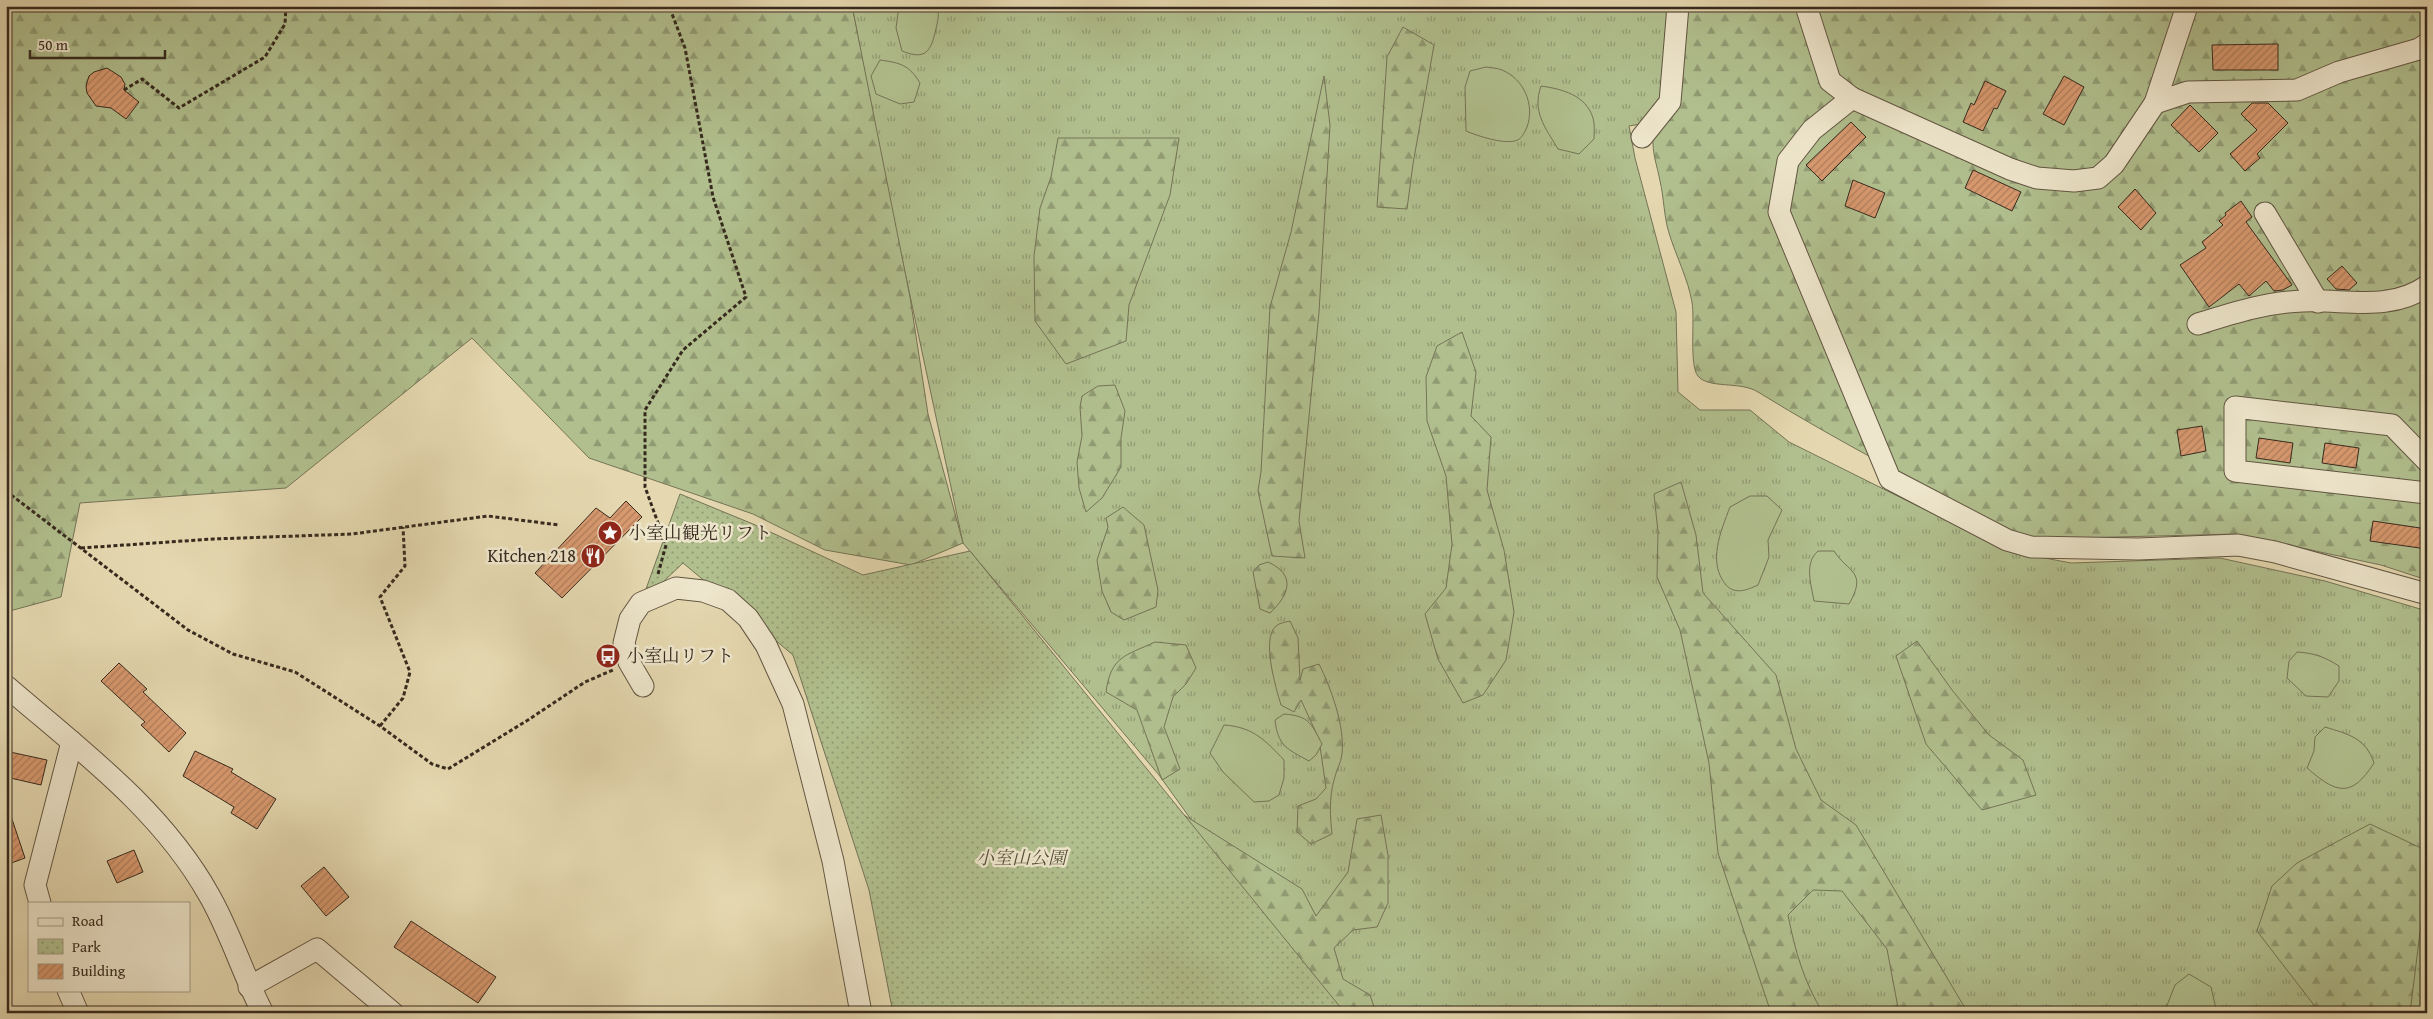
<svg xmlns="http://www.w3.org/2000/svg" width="2433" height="1019" viewBox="0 0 2433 1019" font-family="'Gentium Book Plus','Noto Serif JP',serif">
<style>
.grass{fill:url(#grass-tufts);stroke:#747456}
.forest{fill:url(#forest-firs);stroke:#747456}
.park{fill:url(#park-dots);stroke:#747456}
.pitch{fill:#b1bf8e;stroke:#747456}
.building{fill:url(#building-hatch);stroke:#362a1e}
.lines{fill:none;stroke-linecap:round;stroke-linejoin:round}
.minor-casing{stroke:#625642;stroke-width:23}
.path{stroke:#362a1e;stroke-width:3;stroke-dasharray:4 2.5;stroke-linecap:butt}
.minor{stroke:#eee6cc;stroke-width:21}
.labels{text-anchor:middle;stroke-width:5;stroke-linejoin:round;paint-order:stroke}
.poi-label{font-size:18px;fill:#362a1e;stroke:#eee6cc;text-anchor:start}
.park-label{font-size:18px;font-style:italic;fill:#554f3a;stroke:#eee6cc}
</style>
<defs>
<pattern id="grass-tufts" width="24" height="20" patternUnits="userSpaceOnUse" patternTransform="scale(1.25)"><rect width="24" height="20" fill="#b1bf8e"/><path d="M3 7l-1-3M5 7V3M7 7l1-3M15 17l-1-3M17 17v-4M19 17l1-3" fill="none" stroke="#919b73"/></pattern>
<pattern id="forest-firs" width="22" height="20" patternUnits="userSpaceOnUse" patternTransform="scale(1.25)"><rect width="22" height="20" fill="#b1bf8e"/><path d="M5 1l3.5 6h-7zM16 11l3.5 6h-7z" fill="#919b73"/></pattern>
<pattern id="park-dots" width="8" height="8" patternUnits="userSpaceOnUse" patternTransform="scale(1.25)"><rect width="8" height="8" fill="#b1bf8e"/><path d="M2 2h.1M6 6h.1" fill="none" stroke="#919b73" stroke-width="1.8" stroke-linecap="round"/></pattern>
<pattern id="building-hatch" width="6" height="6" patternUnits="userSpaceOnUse" patternTransform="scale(1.25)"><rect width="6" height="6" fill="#d8996f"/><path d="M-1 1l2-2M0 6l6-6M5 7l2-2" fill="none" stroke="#b07d5b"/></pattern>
</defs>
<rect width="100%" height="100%" fill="#e5d8b0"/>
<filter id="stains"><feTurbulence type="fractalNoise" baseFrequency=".004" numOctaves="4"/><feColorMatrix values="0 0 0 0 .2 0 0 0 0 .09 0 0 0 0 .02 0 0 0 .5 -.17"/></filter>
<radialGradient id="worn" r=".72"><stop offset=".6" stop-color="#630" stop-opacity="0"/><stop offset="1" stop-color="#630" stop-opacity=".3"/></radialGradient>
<polygon class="grass" points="852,6 1689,6 1665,120 1629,126 1635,158 1676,312 1678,392 1700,410 1750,410 1789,442 2008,551 2071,563 2220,558 2325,581 2427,611 2427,1013 1330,1013 1159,775 963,543 888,193"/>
<g class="forest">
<polygon points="6,6 852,6 910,297 928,414 963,543 911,565 825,550 753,514 589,458 472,338 286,488 80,503 61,597 6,612"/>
<path d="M 1684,6 L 2427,6 L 2427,580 L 2381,565 L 2236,534 L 2035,539 L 2007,530 C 1923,485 1839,442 1758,392 C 1741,381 1708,389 1698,376 C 1689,366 1695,319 1692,302 C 1688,279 1676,256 1669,233 C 1664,217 1664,198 1660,181 C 1657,165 1652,153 1653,137 Z"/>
<polygon points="1403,27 1434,45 1413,164 1407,209 1377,207 1387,57"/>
<polygon points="1324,76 1330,125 1319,312 1299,521 1305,558 1272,556 1258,491 1261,472 1270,307 1291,232"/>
<polygon points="1058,138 1179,138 1170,195 1129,305 1126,341 1066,364 1035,321 1034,256 1040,208 1051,177"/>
<polygon points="1462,332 1476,372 1471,416 1491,437 1487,490 1504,550 1514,612 1506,660 1483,695 1463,703 1438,659 1425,614 1446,588 1452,544 1446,476 1427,421 1426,377 1437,346"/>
<polygon points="1115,385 1125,411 1121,438 1121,467 1102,498 1086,512 1079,488 1077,462 1082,436 1080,407 1082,396 1098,386"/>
<path d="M 1681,482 L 1696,535 L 1703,593 L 1776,675 L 1796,749 L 1821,800 L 1856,825 L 1968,1013 L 1899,1013 L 1887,949 L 1842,891 L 1813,890 L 1788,915 C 1795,951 1804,982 1823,1013 L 1771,1013 L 1718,853 L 1709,763 L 1680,630 L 1657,577 L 1658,532 L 1654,494 Z"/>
<polygon points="1123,507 1144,525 1158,590 1156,607 1124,620 1111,612 1102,591 1097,560 1108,527 1106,518"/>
<path d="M 1268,562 C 1296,575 1290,594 1270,613 L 1260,609 L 1253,572 L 1259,565 Z"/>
<path d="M 1290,621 L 1298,638 L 1300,680 L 1303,669 L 1319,664 C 1331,688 1345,726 1342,754 C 1341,763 1336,771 1334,780 C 1329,798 1330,816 1332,834 L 1311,844 L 1297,832 L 1298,806 L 1316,799 L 1326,788 L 1319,739 L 1301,700 L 1294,712 L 1281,705 C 1276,688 1261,639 1276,626 C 1279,623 1286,622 1290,621 Z"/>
<polygon points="1917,641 1952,690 1989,735 2023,760 2036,795 1982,810 1926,744 1896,656"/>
<path d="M 1155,642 L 1186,645 L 1196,668 L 1186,684 L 1173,697 L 1164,727 L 1180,769 L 1162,780 L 1137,710 L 1106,692 C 1111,656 1125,656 1155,642 Z"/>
<polygon points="1184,815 1302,889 1316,916 1348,872 1357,819 1381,815 1388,855 1388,903 1377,927 1353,930 1334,948 1343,979 1370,995 1376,1013 1330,1013"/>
<polygon points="2370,824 2421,848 2422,916 2410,1013 2320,1013 2257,931 2272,886 2297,863"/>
</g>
<polygon class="park" points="680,494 753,524 863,575 970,551 1345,1013 893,1013 869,890 793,655 683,563 641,603"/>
<g class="pitch">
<path d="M 899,6 L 937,6 C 940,17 937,23 935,33 C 930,55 922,59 902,51 L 896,28 Z"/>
<path d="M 880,60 C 901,63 909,65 920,83 L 914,102 L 900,104 L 876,94 L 871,76 Z"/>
<path d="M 1486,67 C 1491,68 1498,68 1502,70 C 1524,79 1535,105 1527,127 C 1524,133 1522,139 1515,141 C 1502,144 1478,136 1466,131 L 1465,87 L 1470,71 Z"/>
<path d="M 1541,86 C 1562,89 1586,95 1593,118 C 1595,124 1594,133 1594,139 L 1579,154 L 1558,149 C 1545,127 1532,112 1541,86 Z"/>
<path d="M 1750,496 L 1767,496 L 1782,510 L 1768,540 L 1769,557 L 1758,585 C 1747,590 1735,595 1726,585 C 1707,562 1721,531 1730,507 Z"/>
<path d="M 1818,551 L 1834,551 C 1848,573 1868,571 1849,604 L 1814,601 C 1811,584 1804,563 1818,551 Z"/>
<path d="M 2297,652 C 2314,653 2325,657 2339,666 L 2339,681 L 2328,697 L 2306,696 L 2287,678 L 2289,661 Z"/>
<path d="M 1284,714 C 1309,716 1311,723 1322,744 L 1316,755 L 1309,761 C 1287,749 1278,746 1275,720 Z"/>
<path d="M 1224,725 C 1253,727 1265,740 1284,760 L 1284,778 L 1279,795 L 1269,801 L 1254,802 L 1223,772 L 1210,753 Z"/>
<path d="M 2325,727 C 2348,734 2366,738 2374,763 C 2351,799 2336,793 2307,768 L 2314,751 L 2315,737 Z"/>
<polygon points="2189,974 2211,987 2217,1013 2164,1013 2175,985"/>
</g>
<g class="building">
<polygon points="2278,44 2278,70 2213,70 2212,45"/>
<polygon points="107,68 121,77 125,84 124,90 139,102 126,119 111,108 96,106 87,93 86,86 89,76 94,72"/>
<polygon points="2064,76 2084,87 2064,125 2043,114"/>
<polygon points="1985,81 2006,91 1997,109 1994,108 1983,131 1963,122 1971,103 1974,105"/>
<polygon points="2252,103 2268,103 2288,123 2257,154 2260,158 2245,171 2230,154 2257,130 2241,114"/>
<polygon points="2190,105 2218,133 2199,152 2171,125"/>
<polygon points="1851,122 1866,137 1822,181 1806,165"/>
<polygon points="1973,170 2021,192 2012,211 1965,188"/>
<polygon points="1853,180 1885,193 1875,218 1845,206"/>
<polygon points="2135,189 2156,213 2141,230 2118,207"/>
<polygon points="2241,201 2252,217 2246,222 2292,285 2283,290 2274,291 2266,281 2249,296 2239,284 2209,307 2180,265 2206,248 2202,242 2223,225 2219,221 2226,215 2225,213"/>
<polygon points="2342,266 2357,283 2349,290 2336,289 2327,279"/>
<polygon points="2202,426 2206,451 2181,456 2177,430"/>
<polygon points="2259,438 2293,443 2290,463 2256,458"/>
<polygon points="2325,443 2359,448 2356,468 2322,463"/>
<polygon points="626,501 642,517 562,598 535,573 596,508 610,518"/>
<polygon points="2373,521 2427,529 2427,549 2370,541"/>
<polygon points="119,663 147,689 143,692 186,733 169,752 141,725 145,722 101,681"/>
<polygon points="195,751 233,769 231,772 276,799 257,829 231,813 234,807 183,776"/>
<polygon points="10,752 47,760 41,785 6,777"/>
<polygon points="6,810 9,810 25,858 6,865"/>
<polygon points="134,850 143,872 117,883 107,861"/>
<polygon points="324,867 349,897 326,916 301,886"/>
<polygon points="411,921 496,977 478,1003 394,947"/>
</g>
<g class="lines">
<defs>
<g id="minor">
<polyline points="1806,6 1830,81 1852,98 2010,169 2037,178 2074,181 2098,178 2114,164 2155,103 2187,6"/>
<polyline points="1852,98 1812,130 1788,161 1779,212 1890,479 2007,540 2031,547 2138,549 2238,545 2275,552 2427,594"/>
<polyline points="2155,103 2188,92 2297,90 2339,72 2419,49 2427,44"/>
<polyline points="1642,137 1670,102 1678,6"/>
<polyline points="2265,213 2318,302"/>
<path d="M 2198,324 C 2233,313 2267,302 2303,301 C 2346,299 2390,312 2427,286"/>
<polyline points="2427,461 2392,425 2235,407 2235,471 2427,493"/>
<path d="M 6,686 C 79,749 161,809 209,895 C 230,931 243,975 263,1013"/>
<polyline points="643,686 629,662 624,643 630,619 641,603 676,588 703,591 728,600 748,618 766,645 793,704 833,861 861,1013"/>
<polyline points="40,903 35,885 72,742"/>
<polyline points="249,987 317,949 393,1013"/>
<polyline points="68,990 78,1013"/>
</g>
</defs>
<use href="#minor" class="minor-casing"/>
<g class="path">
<polyline points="124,90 142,79 179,108 265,57 285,24 286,6"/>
<polyline points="6,491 188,630 233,654 295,672 380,726 432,764 448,769 528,720 585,682 613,670"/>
<polyline points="81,548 213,539 352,534 488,516 559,525"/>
<polyline points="658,574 666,545 645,487 645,410 683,350 746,297 713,197 685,48 669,6"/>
<polyline points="380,726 403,698 410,672 380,597 405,566 403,527"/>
</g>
<use href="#minor" class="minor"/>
</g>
<defs>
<symbol id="sight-disc" viewBox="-11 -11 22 22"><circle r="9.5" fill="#8f2418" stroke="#eee6cc"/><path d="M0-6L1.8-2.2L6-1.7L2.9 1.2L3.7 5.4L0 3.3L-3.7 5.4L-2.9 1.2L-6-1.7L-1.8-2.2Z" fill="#fff"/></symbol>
<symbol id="restaurant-disc" viewBox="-11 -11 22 22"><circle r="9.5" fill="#8f2418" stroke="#eee6cc"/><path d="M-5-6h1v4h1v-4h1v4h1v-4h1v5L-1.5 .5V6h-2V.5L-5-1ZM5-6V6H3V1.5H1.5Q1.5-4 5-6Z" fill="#fff"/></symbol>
<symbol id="bus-disc" viewBox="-11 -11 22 22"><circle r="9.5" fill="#8f2418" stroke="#eee6cc"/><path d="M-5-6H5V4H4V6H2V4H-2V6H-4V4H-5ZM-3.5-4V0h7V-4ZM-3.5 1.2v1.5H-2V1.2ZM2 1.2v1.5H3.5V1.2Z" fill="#fff"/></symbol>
</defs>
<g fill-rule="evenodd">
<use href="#sight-disc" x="596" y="519" width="28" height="28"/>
<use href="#restaurant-disc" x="579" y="542" width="28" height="28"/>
<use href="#bus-disc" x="594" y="642" width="28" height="28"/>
</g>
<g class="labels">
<g class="poi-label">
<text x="628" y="539">小室山観光リフト</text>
<text x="576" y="562" text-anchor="end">Kitchen 218</text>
<text x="626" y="662">小室山リフト</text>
</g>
<g class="park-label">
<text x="1021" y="864">小室山公園</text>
</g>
</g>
<rect width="2433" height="1019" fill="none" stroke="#e5d8b0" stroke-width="25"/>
<rect x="8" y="8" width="2418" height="1004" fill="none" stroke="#362a1e" stroke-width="2.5"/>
<rect x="12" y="12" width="2408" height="994" fill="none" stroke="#362a1e"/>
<rect x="28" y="902" width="162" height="90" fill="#eee6cc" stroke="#a49b86"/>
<rect x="38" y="918" width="25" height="8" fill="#eee6cc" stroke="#a49b86"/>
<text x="72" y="926" font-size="15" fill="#362a1e">Road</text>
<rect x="38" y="939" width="25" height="15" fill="url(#park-dots)" stroke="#a49b86"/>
<text x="72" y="952" font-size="15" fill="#362a1e">Park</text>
<rect x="38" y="964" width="25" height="15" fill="url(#building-hatch)" stroke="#a49b86"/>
<text x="72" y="976" font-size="15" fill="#362a1e">Building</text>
<path d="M30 50v8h135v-8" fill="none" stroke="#362a1e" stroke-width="2.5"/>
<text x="38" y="50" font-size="15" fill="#362a1e" stroke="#eee6cc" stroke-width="4" paint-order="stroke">50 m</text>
<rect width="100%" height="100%" filter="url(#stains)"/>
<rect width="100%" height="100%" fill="url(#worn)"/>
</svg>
